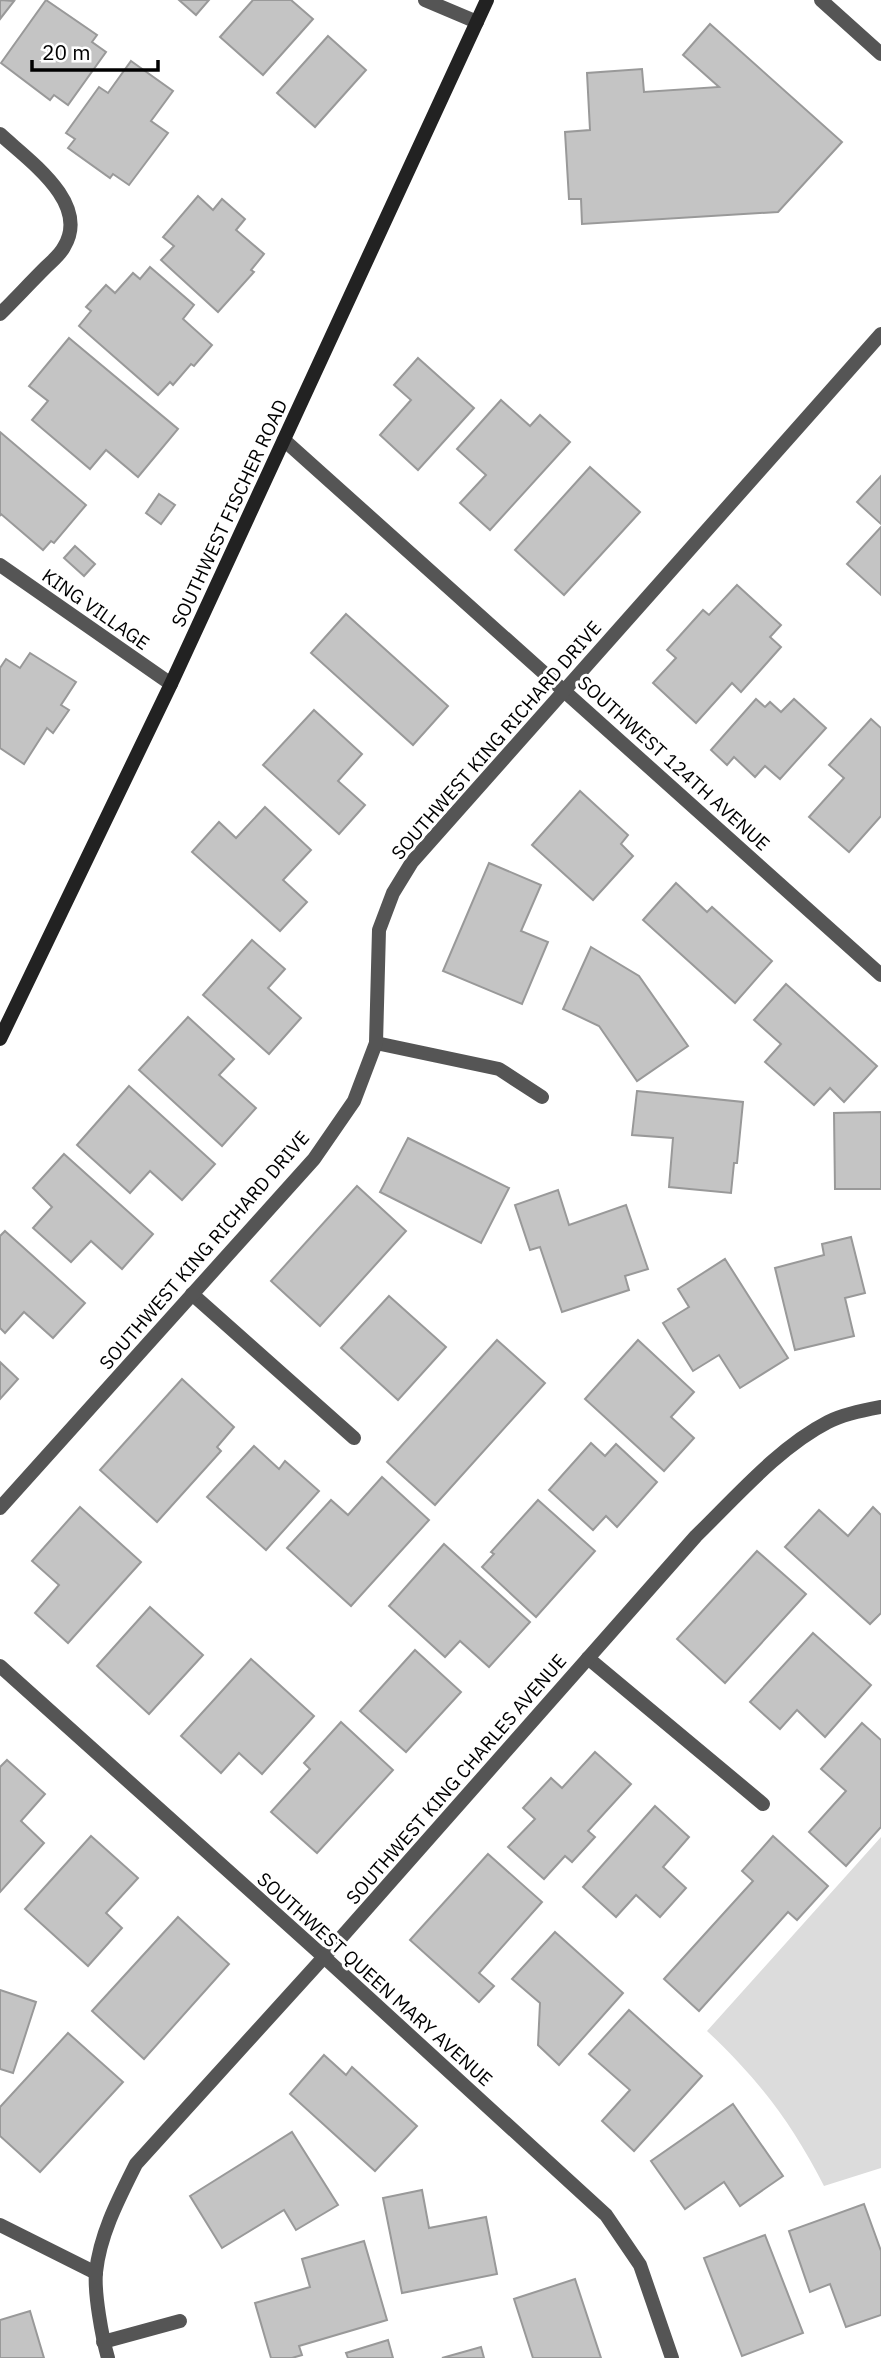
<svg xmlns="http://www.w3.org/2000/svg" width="881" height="2358" viewBox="0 0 881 2358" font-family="'IBM Plex Sans',sans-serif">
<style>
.green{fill:#dcdcdc}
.building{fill:#c4c4c4;stroke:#999;stroke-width:2}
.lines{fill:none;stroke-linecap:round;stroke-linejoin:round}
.street{stroke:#555;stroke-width:14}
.secondary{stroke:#222;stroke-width:14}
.labels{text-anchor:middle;stroke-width:6;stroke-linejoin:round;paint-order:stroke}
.street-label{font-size:19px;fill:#000;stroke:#fff}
</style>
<rect width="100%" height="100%" fill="#fff"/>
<path class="green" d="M 881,1837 L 881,2168 L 824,2186 C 791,2122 759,2080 707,2031 Z"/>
<g class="building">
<polygon points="0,0 14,1 0,19"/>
<polygon points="46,0 97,35 92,42 106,52 68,105 54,95 50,100 1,63"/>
<polygon points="179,0 209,0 196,15"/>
<polygon points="253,0 291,0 313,19 263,75 220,37"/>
<polygon points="710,24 842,142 778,212 582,224 581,199 569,199 565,132 590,130 587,73 642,69 644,92 719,87 683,55"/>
<polygon points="328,36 366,70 315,127 277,93"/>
<polygon points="131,61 173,91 151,121 168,133 129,185 113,174 110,178 68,148 75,139 66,133 99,87 108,93"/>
<polygon points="198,196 213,210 222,199 245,219 236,230 264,254 251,270 254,272 218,312 161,260 174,246 163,237"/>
<polygon points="150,267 194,305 183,319 212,345 194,366 191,364 173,385 170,382 158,395 79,326 91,311 86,307 106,285 115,293 133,273 140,279"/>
<polygon points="69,338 178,429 138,477 106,450 90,469 32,420 48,401 29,386"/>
<polygon points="418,358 474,408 418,470 380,435 411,400 394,385"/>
<polygon points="501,400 530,426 540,415 570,442 490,530 460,503 486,475 457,449"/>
<polygon points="0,432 86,505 54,543 51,541 43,550 1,514 0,516"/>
<polygon points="590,467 640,512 564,595 515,550"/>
<polygon points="881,476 881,524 857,502"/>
<polygon points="159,494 175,505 161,524 146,513"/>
<polygon points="881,527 881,595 847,564"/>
<polygon points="75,546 95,564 84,576 64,558"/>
<polygon points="737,585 781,625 770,637 781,647 741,692 732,683 696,723 653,683 676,658 667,650 703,610 709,615"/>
<polygon points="346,614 448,706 413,745 311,653"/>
<polygon points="30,653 76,682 61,705 69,710 53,733 47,728 24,764 0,748 0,668 6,659 20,668"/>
<polygon points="756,699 765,707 770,702 781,712 794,699 826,728 780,779 765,766 755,777 734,757 727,765 711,750"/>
<polygon points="314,710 362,754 338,781 365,805 339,834 263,765"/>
<polygon points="871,719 881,728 881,816 849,852 809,817 844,778 829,765"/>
<polygon points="580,791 628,835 621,844 633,856 593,900 532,845"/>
<polygon points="265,807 311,850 283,880 307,902 280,931 192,852 219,822 236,838"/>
<polygon points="489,863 541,885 521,931 548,942 522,1004 443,971"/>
<polygon points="676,883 707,912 712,907 772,961 735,1003 643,920"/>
<polygon points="252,940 285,969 268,988 301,1018 269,1054 203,995"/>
<polygon points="591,947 639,976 688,1046 637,1081 599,1026 563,1009"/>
<polygon points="786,984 877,1066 844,1102 830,1088 814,1105 765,1062 781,1044 754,1020"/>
<polygon points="188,1017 234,1059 219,1075 256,1108 222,1146 139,1070"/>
<polygon points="129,1086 215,1164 182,1200 150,1171 130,1193 77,1145"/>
<polygon points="637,1091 743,1102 737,1163 734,1163 731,1193 669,1187 673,1138 632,1135"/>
<polygon points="881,1112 881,1189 835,1189 834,1113"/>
<polygon points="408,1138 509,1188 481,1243 380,1192"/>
<polygon points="64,1154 153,1234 122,1269 91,1241 71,1262 33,1228 52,1207 33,1188"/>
<polygon points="357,1186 406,1231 320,1326 271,1281"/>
<polygon points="558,1190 569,1225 626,1205 648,1269 625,1276 629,1290 562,1312 540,1247 530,1250 515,1205"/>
<polygon points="5,1231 85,1303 53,1338 24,1312 5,1333 0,1328 0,1236"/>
<polygon points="851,1237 865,1293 845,1298 854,1336 795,1350 775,1268 824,1255 822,1244"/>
<polygon points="725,1259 788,1358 740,1388 719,1355 693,1371 663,1323 689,1307 678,1289"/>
<polygon points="389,1296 446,1347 398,1400 341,1348"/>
<polygon points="497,1340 545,1383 435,1505 387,1462"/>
<polygon points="638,1340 694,1392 671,1417 694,1438 664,1471 585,1399"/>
<polygon points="0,1362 18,1379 0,1399"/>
<polygon points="182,1379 234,1427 217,1447 221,1451 157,1522 100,1470"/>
<polygon points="591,1443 605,1456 616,1444 657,1482 617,1527 606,1516 593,1530 549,1490"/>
<polygon points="254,1446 279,1469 285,1461 319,1491 266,1550 207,1497"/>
<polygon points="382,1477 429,1520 351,1606 287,1548 331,1500 348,1515"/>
<polygon points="538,1500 595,1551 536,1617 482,1567 494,1554 491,1552"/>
<polygon points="80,1507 141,1562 68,1643 35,1613 59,1585 32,1561"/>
<polygon points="873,1507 881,1515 881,1613 870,1624 785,1547 819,1510 848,1536"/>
<polygon points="444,1544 530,1622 489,1667 460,1641 445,1657 389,1606"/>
<polygon points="757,1551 806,1594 725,1683 677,1639"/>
<polygon points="150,1607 203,1655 149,1714 97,1666"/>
<polygon points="813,1633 871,1685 825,1737 797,1710 780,1729 750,1702"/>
<polygon points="415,1650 461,1692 406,1752 360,1711"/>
<polygon points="251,1659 314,1716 262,1774 239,1753 221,1773 181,1736"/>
<polygon points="341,1722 393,1770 317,1853 271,1812 310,1769 304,1763"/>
<polygon points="862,1723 881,1740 881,1827 846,1866 809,1832 846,1791 821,1769"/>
<polygon points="595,1752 631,1784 588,1831 595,1837 572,1862 565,1856 544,1879 508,1847 535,1819 523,1808 551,1778 562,1788"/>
<polygon points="7,1760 45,1794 21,1821 44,1843 0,1892 0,1767"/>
<polygon points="655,1806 689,1837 663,1867 686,1888 660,1917 636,1895 616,1917 583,1887"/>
<polygon points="91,1836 138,1878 106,1913 122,1928 88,1966 25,1909"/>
<polygon points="773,1836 828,1886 797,1920 788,1912 699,2011 664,1979 753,1881 742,1871"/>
<polygon points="488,1854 542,1902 479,1973 494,1986 479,2002 410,1940"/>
<polygon points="178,1917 229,1964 144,2059 92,2011"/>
<polygon points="555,1932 623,1993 559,2065 538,2045 540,2003 512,1979"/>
<polygon points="0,1990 36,2002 13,2073 0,2069"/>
<polygon points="629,2010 702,2076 634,2151 602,2121 630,2090 589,2054"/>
<polygon points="68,2033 123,2082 40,2172 0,2136 0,2107"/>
<polygon points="324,2055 346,2075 352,2067 417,2126 375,2171 290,2094"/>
<polygon points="733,2104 783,2176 740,2206 724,2182 685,2209 651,2161"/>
<polygon points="292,2132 338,2205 296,2230 284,2210 222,2248 190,2196"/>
<polygon points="422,2190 429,2228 486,2217 497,2274 402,2293 383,2198"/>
<polygon points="864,2204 881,2251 881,2315 846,2327 830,2284 810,2292 789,2231"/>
<polygon points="765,2235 803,2333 742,2356 704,2258"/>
<polygon points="364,2241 387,2320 299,2346 302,2355 292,2358 271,2358 255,2303 310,2287 302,2259"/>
<polygon points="575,2279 601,2358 533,2358 514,2299"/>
<polygon points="30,2311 44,2358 0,2358 0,2320"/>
<polygon points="388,2340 393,2358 348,2358 346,2353"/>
<polygon points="481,2347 484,2358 442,2358"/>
</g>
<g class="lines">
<g class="street">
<polyline points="425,0 477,22"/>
<polyline points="821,0 881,54"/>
<path d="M 0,134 C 28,160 91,203 64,247 C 60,255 52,261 46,267 C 30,283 15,299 0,314"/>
<polyline points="284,440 881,975"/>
<polyline points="0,565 171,684"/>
<polyline points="376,1043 499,1069 542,1097"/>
<polyline points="192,1294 354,1438"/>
<polyline points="0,1508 314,1159 354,1101 376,1043 379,930 393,893 412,862 881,334"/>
<polyline points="588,1658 763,1804"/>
<polyline points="0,1666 324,1957 606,2215 640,2265 672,2358"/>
<polyline points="0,2225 96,2273"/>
<polyline points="103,2342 180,2321"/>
<path d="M 108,2358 C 102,2337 94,2293 96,2272 C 100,2234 119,2198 136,2164 L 324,1957 L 696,1536 C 735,1498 779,1447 828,1422 C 844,1414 864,1410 881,1407"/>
</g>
<polyline class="secondary" points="0,1039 171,684 487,0"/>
</g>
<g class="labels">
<g class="street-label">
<text transform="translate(229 513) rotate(-65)" y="7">SOUTHWEST FISCHER ROAD</text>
<text transform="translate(96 609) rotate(35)" y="7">KING VILLAGE</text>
<text transform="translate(496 740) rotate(-49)" y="7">SOUTHWEST KING RICHARD DRIVE</text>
<text transform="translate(674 763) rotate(42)" y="7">SOUTHWEST 124TH AVENUE</text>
<text transform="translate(204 1250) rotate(-49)" y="7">SOUTHWEST KING RICHARD DRIVE</text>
<text transform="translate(456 1779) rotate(-49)" y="7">SOUTHWEST KING CHARLES AVENUE</text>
<text transform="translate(375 1979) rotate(42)" y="7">SOUTHWEST QUEEN MARY AVENUE</text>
</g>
</g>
<path d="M32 60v10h126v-10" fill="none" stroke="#000000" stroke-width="3.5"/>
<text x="42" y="60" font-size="21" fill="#000000" stroke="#ffffff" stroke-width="5" paint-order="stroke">20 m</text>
</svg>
